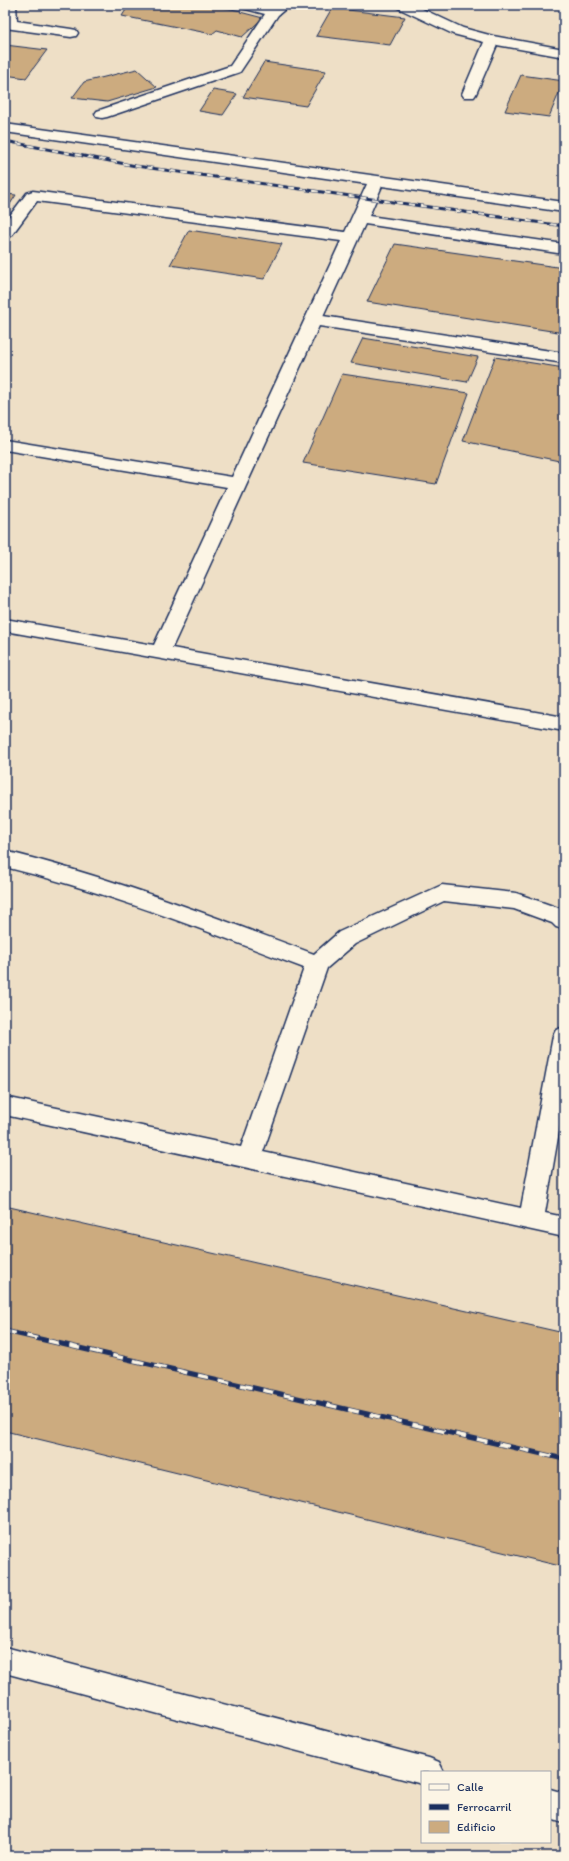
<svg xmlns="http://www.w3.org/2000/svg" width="569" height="1861" viewBox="0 0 569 1861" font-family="Itim,sans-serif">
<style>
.built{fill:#eedfc6;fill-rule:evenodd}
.building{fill:#ccab7f;stroke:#1b2f5e}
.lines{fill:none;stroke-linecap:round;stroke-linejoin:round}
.minor-casing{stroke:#1b2f5e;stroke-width:3}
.minor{fill:#fcf5e5;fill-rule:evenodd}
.rail-far1-casing{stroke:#1b2f5e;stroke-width:3}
.rail-casing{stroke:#1b2f5e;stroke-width:5}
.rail-far1{stroke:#fcf5e5;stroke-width:2;stroke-dasharray:6;stroke-linecap:butt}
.rail{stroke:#fcf5e5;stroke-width:3.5;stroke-dasharray:11;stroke-linecap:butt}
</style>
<rect width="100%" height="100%" fill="#fcf5e5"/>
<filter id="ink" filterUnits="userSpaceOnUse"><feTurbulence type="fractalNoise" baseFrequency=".025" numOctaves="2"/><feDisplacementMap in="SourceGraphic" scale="8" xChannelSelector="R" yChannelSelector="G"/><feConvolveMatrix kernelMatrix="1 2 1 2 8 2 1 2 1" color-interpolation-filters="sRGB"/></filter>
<g filter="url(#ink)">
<path class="built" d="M 5,5 L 564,5 L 564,1856 L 5,1856 ZM 422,1772 L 550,1772 L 550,1842 L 422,1842 Z"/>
<g class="building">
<polygon points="129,5 211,5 241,11 240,12 263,18 242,37 217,30 212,34 122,16"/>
<polygon points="332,8 405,17 390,45 316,36"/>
<polygon points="5,45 47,50 26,78 5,75"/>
<polygon points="264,62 326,71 306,106 243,97"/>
<polygon points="137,69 157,87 107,102 72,98 84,82"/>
<polygon points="521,75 564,81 549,117 505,111"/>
<polygon points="213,90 237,94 223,115 199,111"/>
<polygon points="5,194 16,195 5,212"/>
<polygon points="189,230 282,244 264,279 170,265"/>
<polygon points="395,244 564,268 564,333 367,302"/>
<polygon points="363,338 478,357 467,382 351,363"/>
<polygon points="495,357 564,368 564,462 463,441"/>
<polygon points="342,374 469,393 436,484 303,463"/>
<polygon points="5,1206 564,1333 564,1567 5,1431"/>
</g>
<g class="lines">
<defs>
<g id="minor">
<polygon points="5,5 16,5 17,21 71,29 76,30 78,33 76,36 71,37 5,28"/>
<polygon points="240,5 263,5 271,7 274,5 290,5 278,15 240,72 107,117 102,118 97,117 95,114 97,111 230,66 265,14 242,8"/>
<polygon points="396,5 414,5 463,28 493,36 564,49 564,57 497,45 476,94 474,97 464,97 462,94 484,42 453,34 398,8"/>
<polygon points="5,124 564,202 564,212 382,186 369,216 564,244 564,254 365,224 323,316 564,353 564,363 319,326 172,648 564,717 564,731 5,631 5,619 154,645 227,487 5,450 5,440 232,477 341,241 37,201 11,236 5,238 5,222 27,193 33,191 345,232 367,184 5,132"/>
<path d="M 5,851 C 111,877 212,916 314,954 L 339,932 L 442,885 L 516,893 L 564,910 L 564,929 L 556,927 L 552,923 L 514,909 L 444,901 L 355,944 L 327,968 L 263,1152 L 521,1208 L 553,1036 L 556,1030 L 564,1027 L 564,1102 L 545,1213 L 564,1217 L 564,1237 L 5,1115 L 5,1097 L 241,1147 L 304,968 C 206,931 108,892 5,867 Z"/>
<polygon points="5,1647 429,1758 439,1762 444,1772 422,1772 422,1784 5,1673"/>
<polygon points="550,1789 564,1793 564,1823 550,1819"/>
</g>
</defs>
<use href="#minor" class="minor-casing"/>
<use href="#minor" class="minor"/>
<defs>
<polyline id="rail-far1" points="5,141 136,166 564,226"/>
<polyline id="rail" points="5,1331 564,1459"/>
</defs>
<use href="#rail-far1" class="rail-far1-casing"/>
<use href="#rail" class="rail-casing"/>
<use href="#rail-far1" class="rail-far1"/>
<use href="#rail" class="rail"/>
</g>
</g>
<rect width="569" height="1861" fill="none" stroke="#fcf5e5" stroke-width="20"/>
<rect x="10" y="10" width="549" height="1841" fill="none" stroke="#1b2f5e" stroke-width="1.5" filter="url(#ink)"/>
<rect x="421" y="1771" width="130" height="72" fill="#fcf5e5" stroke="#a2a6af"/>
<rect x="429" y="1784" width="20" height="6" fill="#fcf5e5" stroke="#a2a6af"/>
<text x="457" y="1791" font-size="12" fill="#1b2f5e">Calle</text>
<rect x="429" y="1804" width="20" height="6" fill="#1b2f5e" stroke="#a2a6af"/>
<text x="457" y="1811" font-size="12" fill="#1b2f5e">Ferrocarril</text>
<rect x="429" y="1821" width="20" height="12" fill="#ccab7f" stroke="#a2a6af"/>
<text x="457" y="1831" font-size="12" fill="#1b2f5e">Edificio</text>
</svg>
